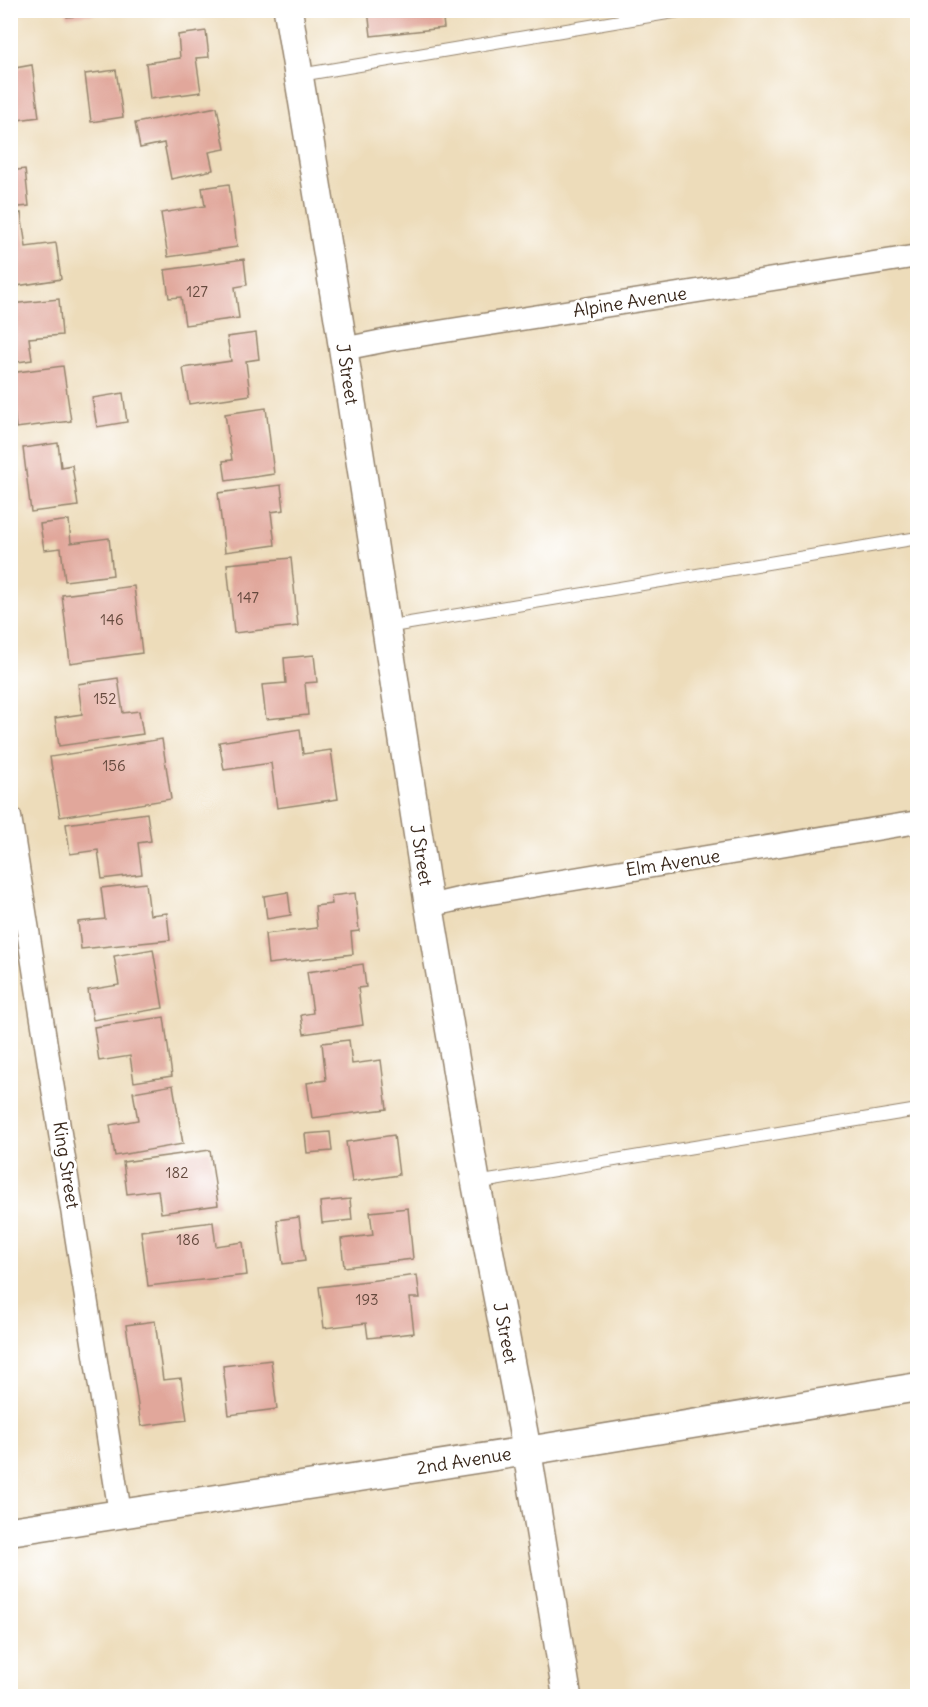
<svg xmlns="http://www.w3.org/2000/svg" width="928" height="1707" viewBox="0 0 928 1707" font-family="Delius,sans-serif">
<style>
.building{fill:#e1a79b}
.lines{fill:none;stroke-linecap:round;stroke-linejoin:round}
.service-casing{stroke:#94836c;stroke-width:14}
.minor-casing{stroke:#94836c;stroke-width:25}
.tertiary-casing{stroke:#94836c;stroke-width:31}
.service{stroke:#fff;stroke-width:12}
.minor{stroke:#fff;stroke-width:22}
.tertiary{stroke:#fff;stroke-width:28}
.labels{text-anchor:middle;stroke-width:6;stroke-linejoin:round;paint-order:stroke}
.number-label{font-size:15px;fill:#64493d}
.street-label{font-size:18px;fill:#3b2a1e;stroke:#fff}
</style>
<rect width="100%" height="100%" fill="#fff"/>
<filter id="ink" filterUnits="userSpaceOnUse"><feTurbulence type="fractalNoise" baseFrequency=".0167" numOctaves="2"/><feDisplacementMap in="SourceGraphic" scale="12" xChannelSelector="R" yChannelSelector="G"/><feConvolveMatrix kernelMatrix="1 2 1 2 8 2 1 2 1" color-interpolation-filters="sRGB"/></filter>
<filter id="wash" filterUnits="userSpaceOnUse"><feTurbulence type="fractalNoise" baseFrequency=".008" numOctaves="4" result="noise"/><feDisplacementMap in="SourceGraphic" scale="24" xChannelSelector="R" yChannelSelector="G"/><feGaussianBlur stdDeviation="1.35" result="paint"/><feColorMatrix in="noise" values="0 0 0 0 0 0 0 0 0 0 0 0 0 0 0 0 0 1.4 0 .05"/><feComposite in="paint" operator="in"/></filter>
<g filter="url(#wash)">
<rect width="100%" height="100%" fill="#eddcba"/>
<g id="blocks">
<g class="building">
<polygon points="66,10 94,10 95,14 67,17"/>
<polygon points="368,10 442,10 444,28 371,36"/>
<polygon points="206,31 209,57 196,58 201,92 150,99 146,63 180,58 178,35"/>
<polygon points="32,65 39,117 18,120 15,99 10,100 10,69"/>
<polygon points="116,70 123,117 91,122 85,74"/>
<polygon points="217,107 225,149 209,152 213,170 171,179 164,143 140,148 135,123"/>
<polygon points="25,169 29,206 10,208 10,171"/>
<polygon points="229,184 237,247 168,257 161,213 205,206 202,188"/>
<polygon points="21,213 26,247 56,243 61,279 10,287 10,215"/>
<polygon points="244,259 247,285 235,287 239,318 185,325 181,297 169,298 165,270"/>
<polygon points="59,299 62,335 29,338 32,360 10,363 10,338 13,337 10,304"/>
<polygon points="256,333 259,359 246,361 250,395 189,404 183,368 231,361 227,337"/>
<polygon points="63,366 71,421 16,428 10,373"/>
<polygon points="123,393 127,422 97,427 92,398"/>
<polygon points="266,408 274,474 226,481 223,461 232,460 225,414"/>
<polygon points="58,443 61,467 72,465 78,506 31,512 23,448"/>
<polygon points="281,485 284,510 271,512 275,545 225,552 218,493"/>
<polygon points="69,520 71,543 109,538 113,575 65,581 61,548 44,550 40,524"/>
<polygon points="291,558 298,626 234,633 227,564"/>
<polygon points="134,586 142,653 70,663 62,595"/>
<polygon points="314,655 317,682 305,683 308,715 266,719 262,685 286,683 284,658"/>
<polygon points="118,678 123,713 139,711 143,734 59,746 55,718 82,714 78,684"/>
<polygon points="300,729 303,754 331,750 338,799 277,808 271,763 224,770 219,742"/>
<polygon points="162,739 171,799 60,817 50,757"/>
<polygon points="147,813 151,841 138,843 142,874 102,879 98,850 70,854 66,824"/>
<polygon points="146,883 150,915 167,913 170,940 81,949 78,922 105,919 101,888"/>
<polygon points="288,892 291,915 267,919 264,896"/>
<polygon points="355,893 359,931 351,932 353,954 268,964 265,934 317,928 315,906 332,904 331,896"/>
<polygon points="153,949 163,1008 93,1020 88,990 119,985 114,956"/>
<polygon points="363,964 366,987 358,988 363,1025 304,1034 301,1015 313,1013 307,972"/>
<polygon points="164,1017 172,1076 134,1082 130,1056 99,1061 94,1027"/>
<polygon points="349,1040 352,1064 381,1060 387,1109 312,1118 307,1083 326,1080 322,1043"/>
<polygon points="173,1085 183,1144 115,1156 110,1125 138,1120 133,1092"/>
<polygon points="330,1132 332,1151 307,1153 305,1134"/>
<polygon points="394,1135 399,1175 352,1182 346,1142"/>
<polygon points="210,1150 218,1205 161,1213 158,1190 127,1194 123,1162"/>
<polygon points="350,1199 352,1220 322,1223 320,1202"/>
<polygon points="408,1208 413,1259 344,1267 341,1239 373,1235 370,1212"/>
<polygon points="299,1217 305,1261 283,1264 277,1220"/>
<polygon points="213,1222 216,1246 243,1242 247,1275 148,1286 141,1231"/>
<polygon points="417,1275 420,1298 410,1298 414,1333 368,1338 366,1323 324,1328 319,1287"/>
<polygon points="155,1321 163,1380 181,1378 187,1420 141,1426 126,1325"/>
<polygon points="271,1360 277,1409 229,1415 223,1366"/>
</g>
</g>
</g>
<g filter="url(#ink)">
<use href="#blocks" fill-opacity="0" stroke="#94836c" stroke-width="1.5"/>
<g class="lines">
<defs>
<g id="service">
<polyline points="300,75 685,10"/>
<polyline points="386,627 918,538"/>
<polyline points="476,1183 918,1110"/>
</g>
<g id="minor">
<polyline points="343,349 388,340 918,256"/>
<polyline points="10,817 120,1513"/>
<polyline points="429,906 472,896 918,822"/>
</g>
<g id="tertiary">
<polyline points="288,10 340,328 429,906 476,1183 527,1451 567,1696"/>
<polyline points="10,1531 527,1451 918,1387"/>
</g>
</defs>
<use href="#service" class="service-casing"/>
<use href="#minor" class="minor-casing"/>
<use href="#tertiary" class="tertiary-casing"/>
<use href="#service" class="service"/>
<use href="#minor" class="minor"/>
<use href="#tertiary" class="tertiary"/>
</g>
</g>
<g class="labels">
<g class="number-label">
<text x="197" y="297">127</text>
<text x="248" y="603">147</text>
<text x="112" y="625">146</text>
<text x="105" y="704">152</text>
<text x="114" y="771">156</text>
<text x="177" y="1178">182</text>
<text x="188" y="1245">186</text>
<text x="367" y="1305">193</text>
</g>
<g class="street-label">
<text transform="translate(630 302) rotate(-9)" y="6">Alpine Avenue</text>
<text transform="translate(347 374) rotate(81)" y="6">J Street</text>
<text transform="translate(421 855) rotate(81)" y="6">J Street</text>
<text transform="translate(673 863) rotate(-9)" y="6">Elm Avenue</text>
<text transform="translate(66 1165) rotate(81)" y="6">King Street</text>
<text transform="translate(505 1333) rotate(79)" y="6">J Street</text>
<text transform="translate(464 1461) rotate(-9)" y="6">2nd Avenue</text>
</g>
</g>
<rect width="928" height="1707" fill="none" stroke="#fff" stroke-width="36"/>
</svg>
